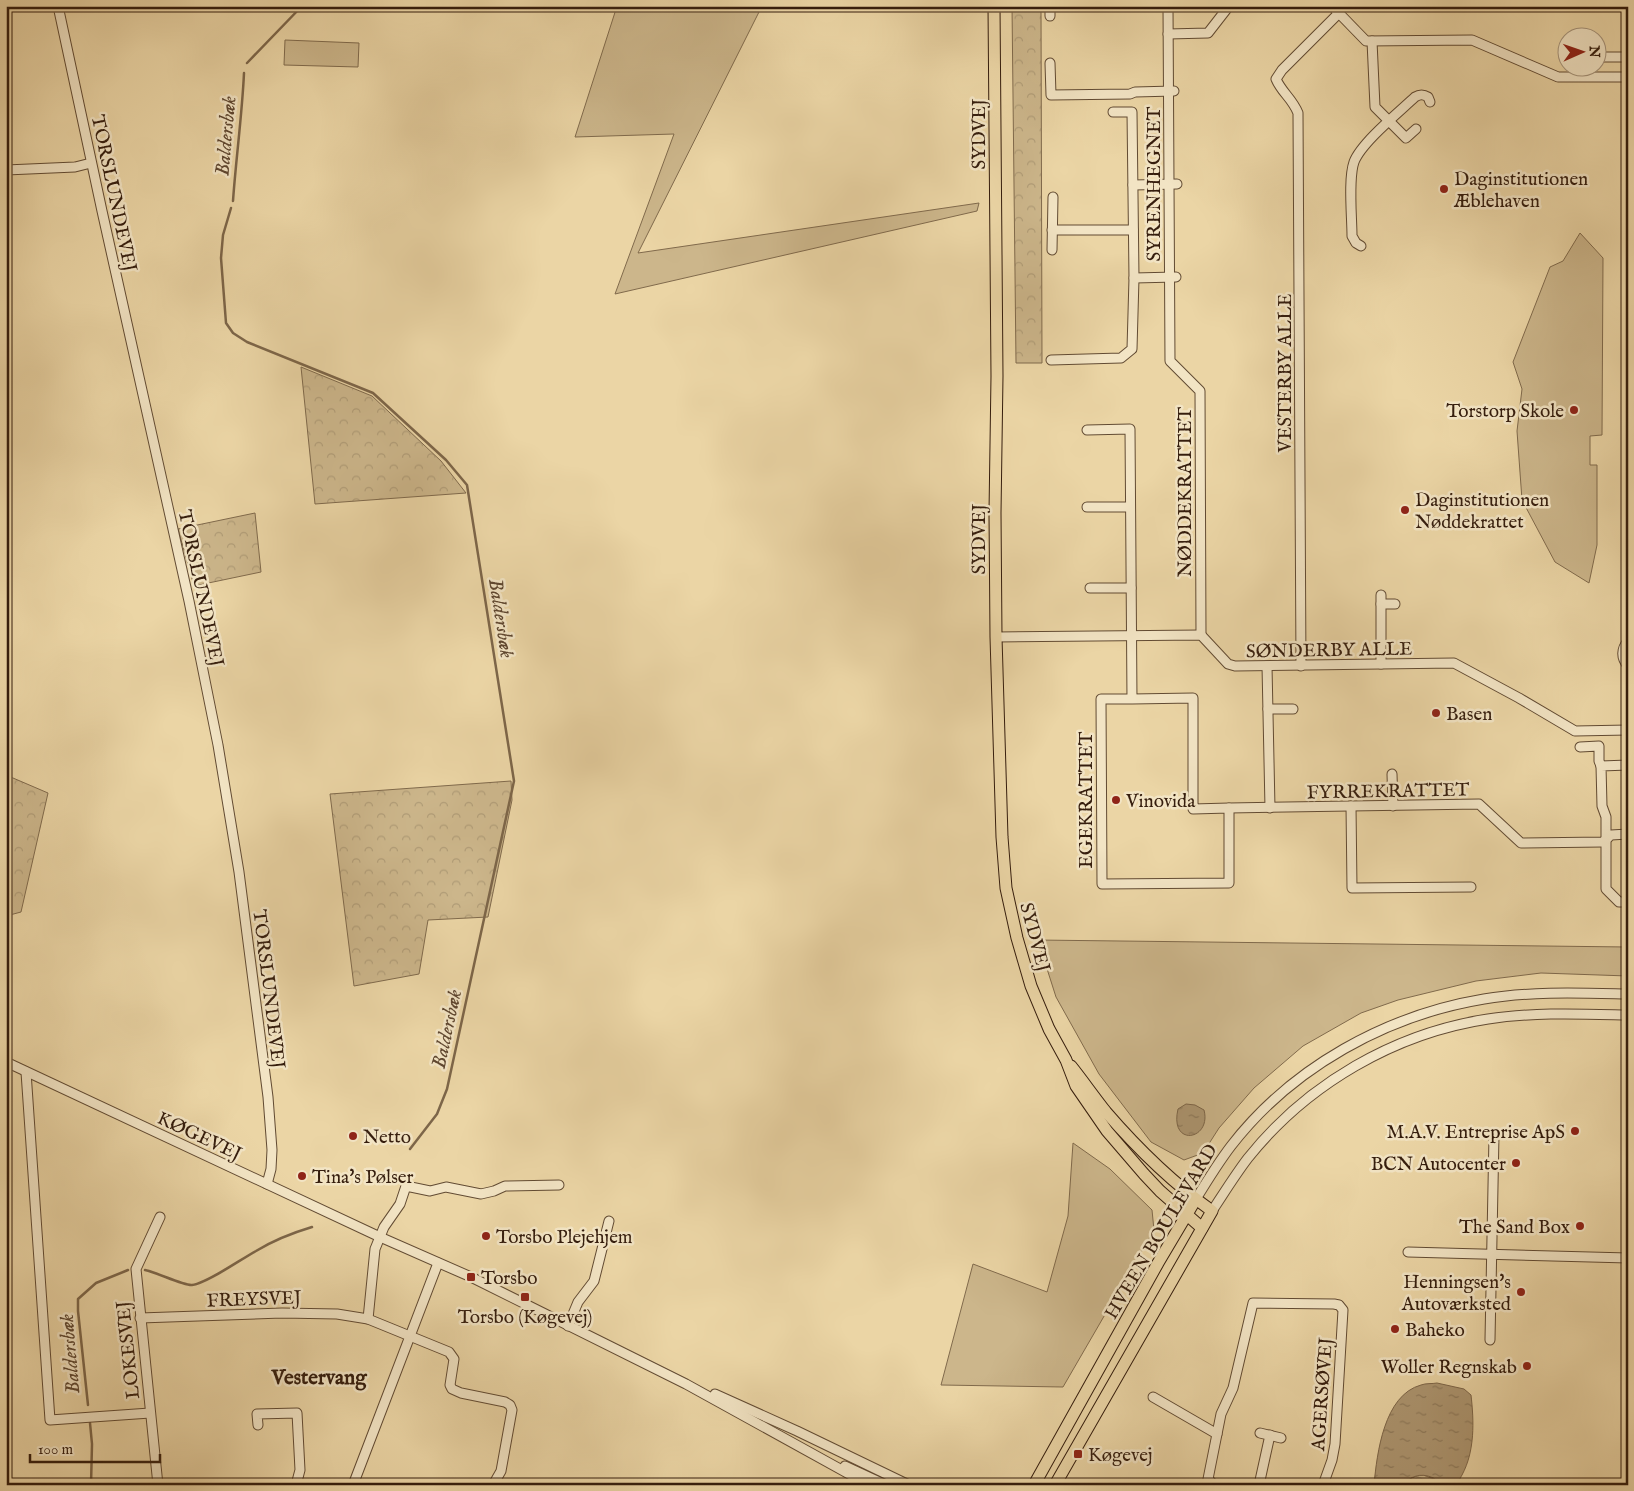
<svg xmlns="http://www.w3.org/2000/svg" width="1634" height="1491" viewBox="0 0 1634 1491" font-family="'IM FELL English',serif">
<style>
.green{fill:#ccb68b;stroke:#806a4c}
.forest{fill:url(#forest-crowns);stroke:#806a4c}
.water{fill:url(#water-ripples);stroke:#7d6649}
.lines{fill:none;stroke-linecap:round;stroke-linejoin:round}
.stream{stroke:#7d6649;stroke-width:2.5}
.minor-casing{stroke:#624b33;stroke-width:11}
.major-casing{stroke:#351d0d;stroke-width:13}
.minor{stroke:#f2e4c4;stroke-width:9}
.major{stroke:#ebd5a5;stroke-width:11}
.poi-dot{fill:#8f2418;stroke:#f2e4c4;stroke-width:2}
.labels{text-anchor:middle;stroke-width:5;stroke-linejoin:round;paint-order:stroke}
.street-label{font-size:19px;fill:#351d0d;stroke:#f2e4c4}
.poi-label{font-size:19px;fill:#351d0d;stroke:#f2e4c4;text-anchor:start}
.water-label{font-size:20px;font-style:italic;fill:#5f4730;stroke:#f2e4c4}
.quarter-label{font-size:21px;font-weight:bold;fill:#351d0d;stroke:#f2e4c4}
</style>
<defs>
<pattern id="forest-crowns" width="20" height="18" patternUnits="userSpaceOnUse" patternTransform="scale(1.25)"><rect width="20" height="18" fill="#ccb68b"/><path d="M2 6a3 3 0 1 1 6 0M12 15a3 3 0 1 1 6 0" fill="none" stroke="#b09c77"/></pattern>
<pattern id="water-ripples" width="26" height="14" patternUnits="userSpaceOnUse" patternTransform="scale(1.25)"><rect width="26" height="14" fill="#ad9671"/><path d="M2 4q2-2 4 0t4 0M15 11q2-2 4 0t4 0" fill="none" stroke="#8e7a5b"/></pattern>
</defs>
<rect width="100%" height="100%" fill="#ebd5a5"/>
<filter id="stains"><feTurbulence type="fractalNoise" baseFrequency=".004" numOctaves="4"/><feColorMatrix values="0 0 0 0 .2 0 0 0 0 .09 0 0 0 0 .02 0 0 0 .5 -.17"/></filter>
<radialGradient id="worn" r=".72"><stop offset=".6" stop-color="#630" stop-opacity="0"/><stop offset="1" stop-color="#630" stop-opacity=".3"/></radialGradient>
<g class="green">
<polygon points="617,6 762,6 638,253 979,203 977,211 615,294 674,134 575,137"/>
<polygon points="285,40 359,43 358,67 284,65"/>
<polygon points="1580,233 1603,258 1602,435 1590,436 1590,465 1597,465 1597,545 1589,583 1555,562 1522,500 1517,431 1522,389 1513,362 1550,267 1563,261"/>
<polygon points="1036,940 1628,947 1628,976 1541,973 1476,981 1398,1000 1361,1013 1303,1046 1254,1088 1219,1128 1203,1153 1184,1160 1151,1142 1099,1074 1056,997 1041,950"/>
<polygon points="1073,1143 1110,1169 1152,1210 1154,1230 1063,1387 941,1385 973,1264 1047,1292 1068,1216"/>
</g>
<g class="forest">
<polygon points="1012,6 1041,6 1042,363 1016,363"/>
<polygon points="301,367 372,396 441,461 466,493 315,504"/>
<polygon points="255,513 261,572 194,586 178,529"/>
<polygon points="6,775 48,793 21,912 6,916"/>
<polygon points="511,781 512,800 488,917 428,920 419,974 354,986 330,794"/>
<path d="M 1423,1475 L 1437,1480 L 1438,1485 L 1403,1485 C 1409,1478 1415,1476 1423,1475 Z"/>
</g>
<g class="water">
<path d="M 1186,1104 L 1195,1105 L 1204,1110 C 1212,1140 1169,1148 1178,1109 Z"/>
<path d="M 1437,1383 L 1464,1389 L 1471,1395 C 1474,1421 1475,1451 1462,1475 C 1460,1478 1459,1483 1455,1484 C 1452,1486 1443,1486 1440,1484 C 1437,1482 1435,1478 1431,1477 C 1421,1473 1410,1476 1403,1485 L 1374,1485 C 1377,1453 1384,1395 1421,1385 C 1426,1383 1432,1384 1437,1383 Z"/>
</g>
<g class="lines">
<g class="stream">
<polyline points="247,63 302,6"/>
<path d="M 233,201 C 236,158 242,116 244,73"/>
<polyline points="231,208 223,235 221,258 226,323 233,333 247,342 373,393 446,460 467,485 514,781 447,1089 437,1114 410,1149"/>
<path d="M 145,1270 C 156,1272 184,1286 192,1285 C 206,1284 241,1259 256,1251 C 274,1240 292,1233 312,1227"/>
<polyline points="88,1405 78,1311 78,1299 96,1283 128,1270"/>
<polyline points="90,1423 92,1444 91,1485"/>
</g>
<defs>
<g id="minor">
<polyline points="58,6 102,211 189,601 218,745 239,872 268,1097 272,1150 271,1169 267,1184"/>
<polyline points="1050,6 1050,16"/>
<polyline points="1168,6 1170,361 1200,391 1201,635"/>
<polyline points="1332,6 1366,41 1472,40 1558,77 1628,77"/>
<polyline points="1168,34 1208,33 1229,6"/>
<polyline points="1372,41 1375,107 1406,138 1416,129"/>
<polyline points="1596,57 1628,57"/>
<polyline points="1050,63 1051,95 1130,94 1135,92 1174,91"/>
<polyline points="6,170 75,167 91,163"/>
<polyline points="1133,185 1177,184"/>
<polyline points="1052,230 1133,230"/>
<path d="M 1361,246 L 1356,243 L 1352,236 C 1352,217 1348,179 1354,162 C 1361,143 1399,112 1415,97 C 1420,94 1423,94 1428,97 L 1430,102"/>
<polyline points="1052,250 1053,197"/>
<polyline points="1134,278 1176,277"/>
<polyline points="1051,360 1121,358 1132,349 1134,278 1132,112 1113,112"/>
<polyline points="1087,430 1130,429 1132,699 1101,699 1102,884 1229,883 1229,808 1193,809 1193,698 1132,699"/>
<polyline points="1087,507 1130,507"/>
<polyline points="1090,588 1131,588"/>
<polyline points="1381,604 1395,604"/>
<polyline points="996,637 1201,635 1228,664 1235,666 1454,663 1519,698 1575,731 1628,730"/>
<path d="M 1628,641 C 1621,649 1621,658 1628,666"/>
<polyline points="1381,664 1381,595"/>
<polyline points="1267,666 1270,808"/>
<path d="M 1301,666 L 1298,113 C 1292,98 1282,93 1276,79 L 1282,70 L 1339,13"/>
<polyline points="1268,709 1293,709"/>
<polyline points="1580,747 1599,746 1599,761 1601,766"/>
<polyline points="1628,765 1601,766 1602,806 1606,817 1606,889 1619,902 1628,902"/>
<polyline points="1392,774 1393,806"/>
<polyline points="1351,806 1352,888 1471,887"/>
<polyline points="1229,808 1479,804 1521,843 1603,842 1611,835 1628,834"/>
<polyline points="6,1062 380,1237 471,1277 686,1384 869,1485"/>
<polyline points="26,1072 50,1420 150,1413"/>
<path d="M 1196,1199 C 1207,1181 1218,1163 1231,1146 C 1292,1067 1387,1015 1484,999 C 1531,991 1580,993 1628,994"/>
<path d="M 1212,1211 C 1224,1193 1235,1175 1248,1158 C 1307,1084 1395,1033 1488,1019 C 1534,1012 1581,1014 1628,1015"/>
<polyline points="1408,1252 1628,1258"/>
<polyline points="140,1318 282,1313 337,1314 368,1319 449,1352 454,1359 450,1385 452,1389 461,1393 505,1402 510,1405 512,1410 501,1471 493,1485"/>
<polyline points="368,1319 375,1249 384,1227 400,1204 406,1186 430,1191 446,1187 481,1194 494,1191 505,1186 559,1185"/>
<polyline points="568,1326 578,1302 594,1281 609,1221"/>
<polyline points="1490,1340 1494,1135"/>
<polyline points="715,1394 797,1431 909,1485"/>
<polyline points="1153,1397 1217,1434"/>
<polyline points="258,1425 257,1414 297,1413 300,1470 296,1485"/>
<polyline points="1260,1433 1281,1438"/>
<polyline points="845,1466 886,1485"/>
<polyline points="158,1485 136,1269 160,1217"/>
<polyline points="353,1485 438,1263"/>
<polyline points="1214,1485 1208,1479 1221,1414 1233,1388 1253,1303 1334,1304 1339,1305 1343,1310 1335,1444 1332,1460 1323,1485"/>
<polyline points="1259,1485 1270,1435"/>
</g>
<g id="major">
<polyline points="994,6 997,376 995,513 996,637 1002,837 1006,888 1017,938 1031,986 1049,1029 1066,1060 1076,1086 1107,1131 1144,1174 1160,1191 1202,1228"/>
<polyline points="1034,1485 1158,1263 1196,1199"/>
<path d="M 1055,1485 L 1212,1211 C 1173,1183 1137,1148 1106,1112 C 1094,1097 1083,1081 1071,1066"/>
</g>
</defs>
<use href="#minor" class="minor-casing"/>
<use href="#major" class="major-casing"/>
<use href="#minor" class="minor"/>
<use href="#major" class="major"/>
</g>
<g class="poi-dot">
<circle cx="1444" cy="189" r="5"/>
<circle cx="1574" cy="410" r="5"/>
<circle cx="1405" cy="510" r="5"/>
<circle cx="1436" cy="713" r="5"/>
<circle cx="1116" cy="800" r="5"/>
<circle cx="1575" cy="1131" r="5"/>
<circle cx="353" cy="1136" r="5"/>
<circle cx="1516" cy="1163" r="5"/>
<circle cx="302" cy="1176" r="5"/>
<circle cx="1580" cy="1226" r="5"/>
<circle cx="486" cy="1236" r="5"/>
<rect x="466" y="1272" width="10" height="10" rx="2.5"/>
<circle cx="1521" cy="1292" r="5"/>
<rect x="520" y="1292" width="10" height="10" rx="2.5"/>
<circle cx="1395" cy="1329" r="5"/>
<circle cx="1527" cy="1366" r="5"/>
<rect x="1073" y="1449" width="10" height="10" rx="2.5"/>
</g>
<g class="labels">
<g class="street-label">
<text transform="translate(978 134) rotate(-90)" y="7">SYDVEJ</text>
<text transform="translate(1153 184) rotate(-90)" y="7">SYRENHEGNET</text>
<text transform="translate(115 193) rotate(78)" y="7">TORSLUNDEVEJ</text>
<text transform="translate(1284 373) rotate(-90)" y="7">VESTERBY ALLE</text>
<text transform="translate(1184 492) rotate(-90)" y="7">NØDDEKRATTET</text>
<text transform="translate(978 539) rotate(-90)" y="7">SYDVEJ</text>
<text transform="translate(202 588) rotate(78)" y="7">TORSLUNDEVEJ</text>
<text transform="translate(1329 649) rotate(-1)" y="7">SØNDERBY ALLE</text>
<text transform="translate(1388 790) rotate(-1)" y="7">FYRREKRATTET</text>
<text transform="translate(1085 800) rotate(-90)" y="7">EGEKRATTET</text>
<text transform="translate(1036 937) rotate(75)" y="7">SYDVEJ</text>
<text transform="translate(270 989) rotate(83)" y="7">TORSLUNDEVEJ</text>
<text transform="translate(200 1135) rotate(25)" y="7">KØGEVEJ</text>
<text transform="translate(1160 1231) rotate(-59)" y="7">HVEEN BOULEVARD</text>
<text transform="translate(254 1298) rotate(-2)" y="7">FREYSVEJ</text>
<text transform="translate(127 1350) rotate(-96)" y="7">LOKESVEJ</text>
<text transform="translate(1321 1394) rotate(-86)" y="7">AGERSØVEJ</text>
</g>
<g class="poi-label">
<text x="1454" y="185">Daginstitutionen<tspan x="1454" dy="22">Æblehaven</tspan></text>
<text x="1564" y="417" text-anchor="end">Torstorp Skole</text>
<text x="1415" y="506">Daginstitutionen<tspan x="1415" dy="22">Nøddekrattet</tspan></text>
<text x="1446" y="720">Basen</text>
<text x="1126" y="807">Vinovida</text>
<text x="1565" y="1138" text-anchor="end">M.A.V. Entreprise ApS</text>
<text x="363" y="1143">Netto</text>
<text x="1506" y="1170" text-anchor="end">BCN Autocenter</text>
<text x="312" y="1183">Tina's Pølser</text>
<text x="1570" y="1233" text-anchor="end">The Sand Box</text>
<text x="496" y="1243">Torsbo Plejehjem</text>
<text x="481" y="1284">Torsbo</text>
<text x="1511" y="1288" text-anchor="end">Henningsen's<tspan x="1511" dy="22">Autoværksted</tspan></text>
<text x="525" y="1323" text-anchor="middle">Torsbo (Køgevej)</text>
<text x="1405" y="1336">Baheko</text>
<text x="1517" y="1373" text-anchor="end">Woller Regnskab</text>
<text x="1088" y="1461">Køgevej</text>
</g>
<g class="water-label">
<text transform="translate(225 136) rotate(-85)" y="7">Baldersbæk</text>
<text transform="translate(502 618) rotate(81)" y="7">Baldersbæk</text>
<text transform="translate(446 1029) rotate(-78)" y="7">Baldersbæk</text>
<text transform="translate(69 1354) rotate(-95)" y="7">Baldersbæk</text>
</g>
<g class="quarter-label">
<text x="319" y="1384">Vestervang</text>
</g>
</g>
<rect width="1634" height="1491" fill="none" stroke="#ebd5a5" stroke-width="25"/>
<rect x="8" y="8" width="1619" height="1476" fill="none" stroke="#351d0d" stroke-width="2.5"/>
<rect x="12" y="12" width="1609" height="1466" fill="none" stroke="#351d0d"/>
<g transform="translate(1582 52) rotate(88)"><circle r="24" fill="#f2e4c4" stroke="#a6947b"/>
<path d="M0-4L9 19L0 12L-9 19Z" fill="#8f2418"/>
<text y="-8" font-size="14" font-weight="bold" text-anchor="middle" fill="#351d0d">N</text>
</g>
<path d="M30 1454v8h130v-8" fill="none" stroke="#351d0d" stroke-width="2.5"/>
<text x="38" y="1454" font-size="15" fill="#351d0d" stroke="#f2e4c4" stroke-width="4" paint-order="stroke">100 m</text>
<rect width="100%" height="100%" filter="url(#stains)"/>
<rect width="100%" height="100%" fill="url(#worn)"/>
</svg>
